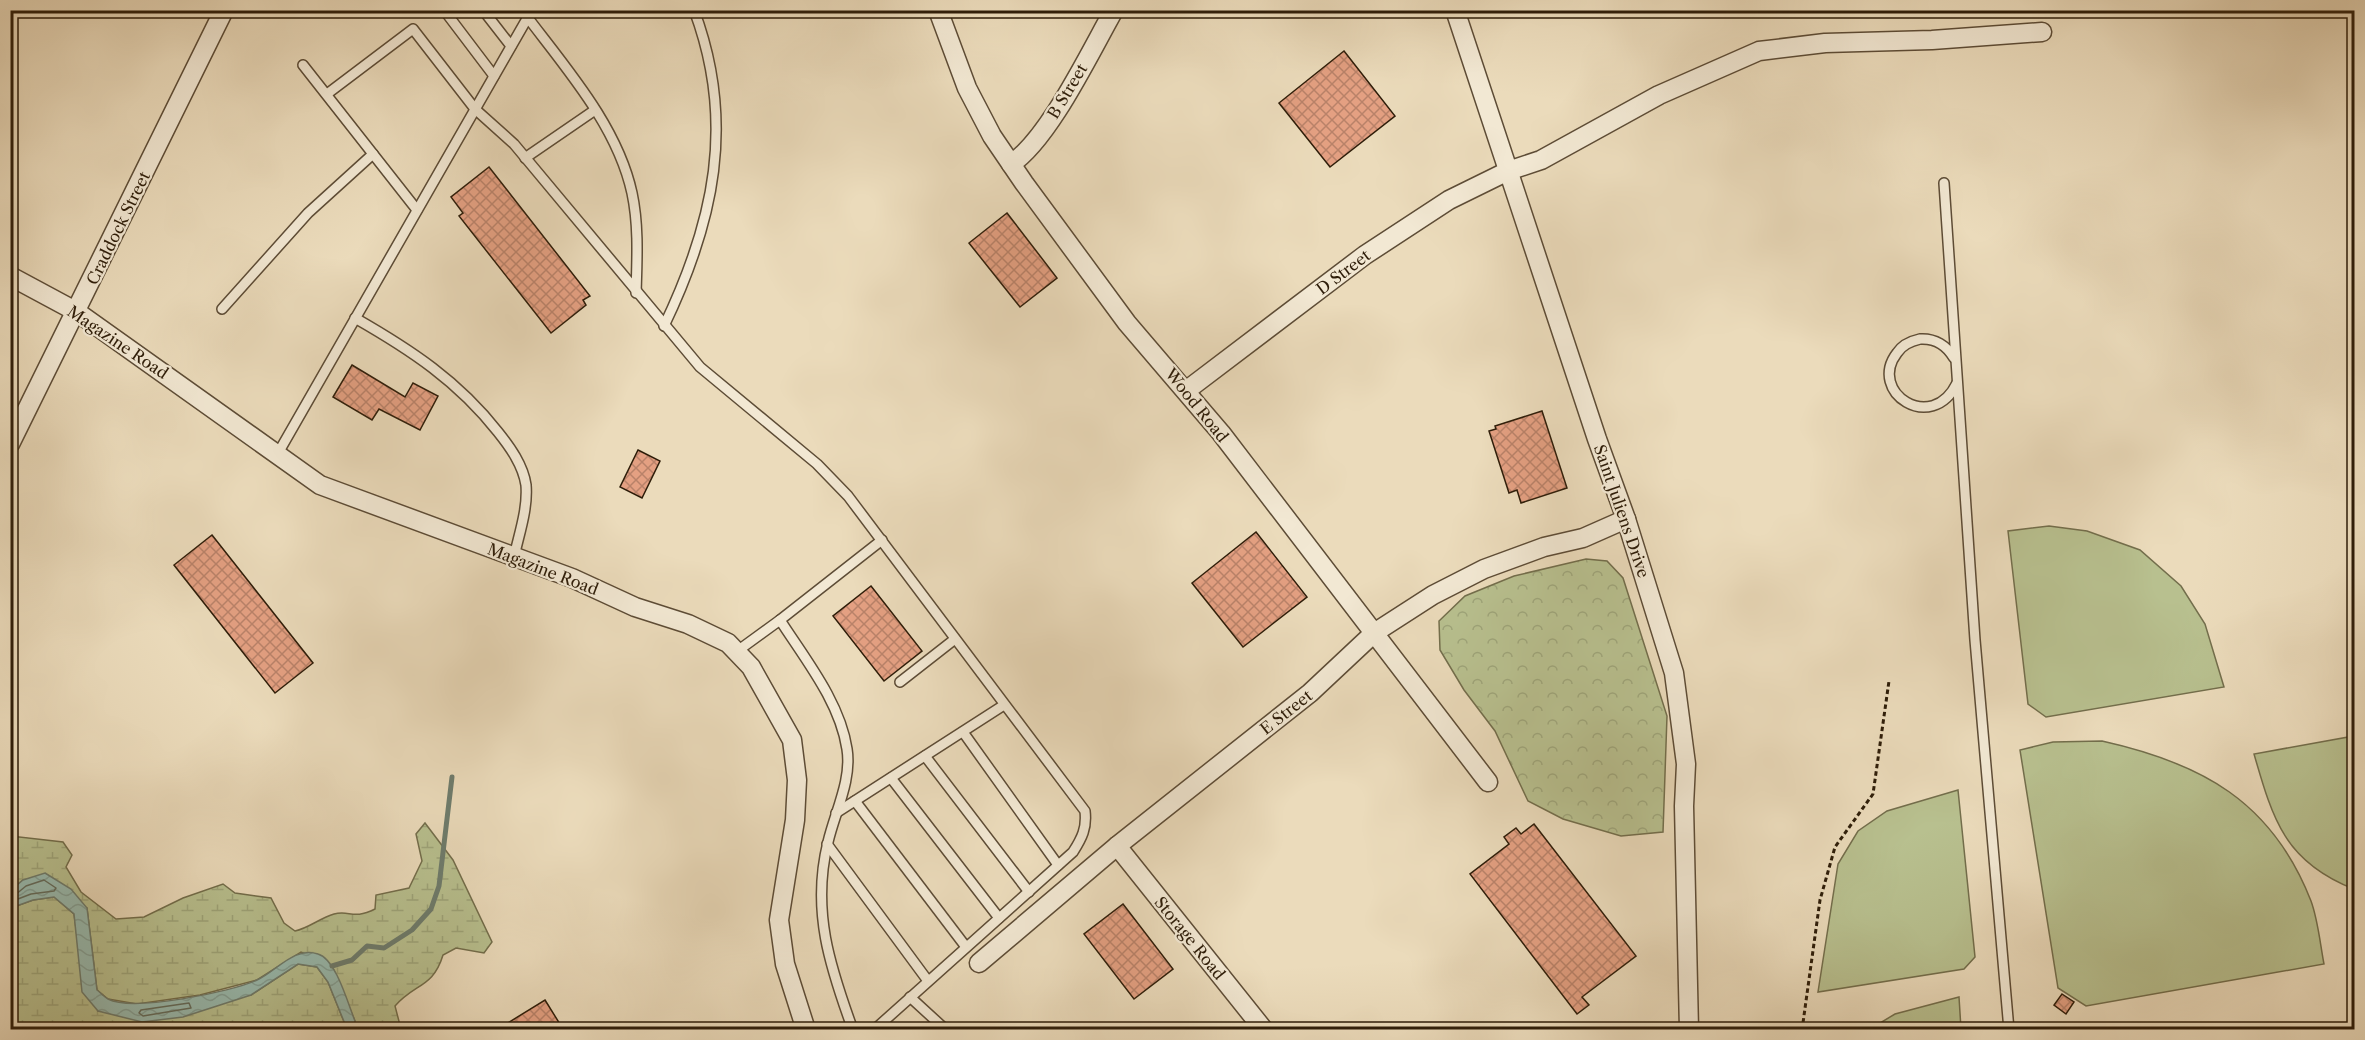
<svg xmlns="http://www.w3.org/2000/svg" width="2365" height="1040" viewBox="0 0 2365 1040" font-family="'Libre Caslon Text',serif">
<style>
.forest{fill:url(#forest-crowns);stroke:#736e4c;stroke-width:1.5}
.wetland{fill:url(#wetland-marsh);stroke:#736e4c;stroke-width:1.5}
.pitch{fill:#b8c08f;stroke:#736e4c;stroke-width:1.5}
.water{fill:url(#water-waves);stroke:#6e7c6d;stroke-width:1.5}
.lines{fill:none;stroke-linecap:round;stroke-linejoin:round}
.shore{stroke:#636c5c;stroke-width:1.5}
.stream{stroke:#6e7c6d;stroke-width:5}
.building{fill:url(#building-cross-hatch);stroke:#2e1d09;stroke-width:1.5}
.service-casing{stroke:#5d4c36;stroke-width:12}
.minor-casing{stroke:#5d4c36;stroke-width:21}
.path{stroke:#2e1d09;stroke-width:3;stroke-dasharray:4.5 3;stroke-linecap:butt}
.service{stroke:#f2e8d3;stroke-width:9}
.minor{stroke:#f2e8d3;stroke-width:18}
.labels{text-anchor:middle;stroke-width:4.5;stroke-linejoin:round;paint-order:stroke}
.street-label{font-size:16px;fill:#2e1d09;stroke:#f2e8d3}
</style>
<defs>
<pattern id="forest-crowns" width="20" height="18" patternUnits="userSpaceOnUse" patternTransform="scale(1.5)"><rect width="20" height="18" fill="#b8c08f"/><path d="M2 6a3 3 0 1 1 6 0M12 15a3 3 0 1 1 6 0" fill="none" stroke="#9ea57a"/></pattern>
<pattern id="wetland-marsh" width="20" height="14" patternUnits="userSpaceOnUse" patternTransform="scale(1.5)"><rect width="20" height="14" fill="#b8c08f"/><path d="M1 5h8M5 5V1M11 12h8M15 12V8" fill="none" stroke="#9ea57a"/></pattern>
<pattern id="water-waves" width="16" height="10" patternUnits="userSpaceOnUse" patternTransform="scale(1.5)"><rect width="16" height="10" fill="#98bbb0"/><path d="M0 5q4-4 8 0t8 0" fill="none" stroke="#83a096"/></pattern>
<pattern id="building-cross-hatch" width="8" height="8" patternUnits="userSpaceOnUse" patternTransform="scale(1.5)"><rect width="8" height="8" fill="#e4a082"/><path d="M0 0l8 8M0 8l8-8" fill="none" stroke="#b98269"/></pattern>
</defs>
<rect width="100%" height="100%" fill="#ebdbbb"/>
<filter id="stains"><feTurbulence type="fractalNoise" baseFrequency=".00333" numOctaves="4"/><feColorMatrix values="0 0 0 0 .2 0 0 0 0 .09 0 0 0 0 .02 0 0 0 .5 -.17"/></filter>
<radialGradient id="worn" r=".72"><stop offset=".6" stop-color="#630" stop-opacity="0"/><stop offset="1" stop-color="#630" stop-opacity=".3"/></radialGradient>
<polygon class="forest" points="1586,559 1607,561 1623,578 1667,716 1663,832 1621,836 1563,819 1528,801 1495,731 1464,690 1440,650 1439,621 1465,596 1514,576"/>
<g class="wetland">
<path d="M 425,823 L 453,860 L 492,942 L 484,953 L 456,948 L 443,955 C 433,988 415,983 395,1006 L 401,1029 L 353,1029 L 355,1021 L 332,966 L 301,952 L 257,980 L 200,995 L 137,1004 L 108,999 L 97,990 L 87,908 L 23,880 L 11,890 L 11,836 L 63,842 L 72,855 L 66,867 L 81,892 L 116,919 L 144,917 L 183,898 L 223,884 L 235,893 L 271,898 L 284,923 L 295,931 C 309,928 320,918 334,914 C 350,910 353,920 375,909 L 376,895 L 409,888 L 422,861 L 416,834 Z"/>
<polygon points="54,897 74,914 79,951 98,1011 251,995 298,964 317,967 328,982 347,1029 11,1030 11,908 33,900"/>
</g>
<g class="pitch">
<polygon points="2049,526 2087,531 2140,550 2181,586 2205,624 2224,687 2046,717 2028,704 2008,531"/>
<path d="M 2354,736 L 2354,889 C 2285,862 2273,820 2254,754 Z"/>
<path d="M 2102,741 C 2201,763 2272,801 2311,901 C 2318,920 2320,943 2324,964 L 2086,1006 L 2058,988 L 2020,750 L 2053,742 Z"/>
<polygon points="1958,790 1975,957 1964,969 1818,992 1838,864 1858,831 1887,811"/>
<polygon points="1959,997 1961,1029 1870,1029 1895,1014"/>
</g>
<path class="water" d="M 45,873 L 71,889 L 87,908 L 97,990 C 100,992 104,997 108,999 C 133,1012 231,992 257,980 C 277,971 294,946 318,954 C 336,959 348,1004 355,1021 L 353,1029 L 347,1029 L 328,982 L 317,967 L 298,964 L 251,995 L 183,1017 L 142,1022 L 98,1011 L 82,992 L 74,914 L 54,897 L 33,900 L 11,908 L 11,890 L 23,880 Z"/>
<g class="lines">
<g class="shore">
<polyline points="10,895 15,895 26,886 44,880 56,888 54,891 31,894 10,902"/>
<polygon points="189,1003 191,1008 143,1016 139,1013 141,1010"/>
</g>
<polyline class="stream" points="332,966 352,960 367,946 384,948 412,930 431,909 439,886 452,777"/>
</g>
<g class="building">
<polygon points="1344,51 1395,116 1330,167 1279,103"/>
<polygon points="489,167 590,296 583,300 586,305 551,333 459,216 463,213 451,197"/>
<polygon points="1007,213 1057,278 1020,307 969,243"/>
<polygon points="352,365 405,397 413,383 438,396 420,430 379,409 372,420 333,397"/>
<polygon points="1542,411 1567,488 1521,503 1517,490 1509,493 1489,431 1496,429 1495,426"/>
<polygon points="638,450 660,461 642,498 620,487"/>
<polygon points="1256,532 1307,597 1243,647 1192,583"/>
<polygon points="212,535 313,663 275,693 174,565"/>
<polygon points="871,586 922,651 884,681 833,616"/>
<polygon points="1534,824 1636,956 1582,997 1589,1005 1577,1014 1470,874 1509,844 1504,837 1516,828 1521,834"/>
<polygon points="1123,904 1173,969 1134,999 1084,934"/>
<polygon points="2062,994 2074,1002 2066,1014 2054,1005"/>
<polygon points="545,1000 563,1029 498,1029"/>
</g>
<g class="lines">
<defs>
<g id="service">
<polyline points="444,10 494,76"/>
<polyline points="483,10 511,46"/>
<path d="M 522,10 C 563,65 617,124 632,193 C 639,226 637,260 636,293"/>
<polyline points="303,65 417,210"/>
<path d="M 327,94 L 413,29 L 475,109 L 514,144 L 700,367 L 817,464 L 848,496 L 1085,811 C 1087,828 1082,838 1073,852 L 874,1030"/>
<polyline points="525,158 595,110"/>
<polyline points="1944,183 1975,640 2009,1030"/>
<polyline points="222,309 308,213 373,154"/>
<path d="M 355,318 C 411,350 458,381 498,432 C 510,447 523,465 526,485 C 528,509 519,534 514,557"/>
<path d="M 664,326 C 714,222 736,122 694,10"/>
<path d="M 1954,358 C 1947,346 1935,338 1920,339 C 1911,341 1902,345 1897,353 C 1867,392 1932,435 1957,383"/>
<polyline points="277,455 532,10"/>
<polyline points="780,620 882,540"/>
<path d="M 736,652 L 780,620 C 805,659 840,702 847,749 C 852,780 835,812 828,842 C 811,910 830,967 853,1030"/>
<polyline points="900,682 955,639"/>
<polyline points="963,732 1058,865"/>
<polyline points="925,756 1029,892"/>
<polyline points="891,778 999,918"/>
<polyline points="855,801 966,947"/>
<polyline points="836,813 1004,705"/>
<polyline points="827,844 928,981"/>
<polyline points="910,997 946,1030"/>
</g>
<g id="minor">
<polyline points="938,10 967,88 992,136 1024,183 1127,323 1221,433 1488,782"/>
<polyline points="1455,10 1597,439 1626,519 1674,673 1686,764 1684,806 1689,1030"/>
<path d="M 1011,164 C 1049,139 1090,52 1114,10"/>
<polyline points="10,276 77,312 320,485 572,578 635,607 688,624 728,643 751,667 792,740 797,780 795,820 779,920 785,964 806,1030"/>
<polyline points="1187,390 1365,255 1449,200 1508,171 1541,160 1659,95 1759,51 1825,43 1932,40 2042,32"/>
<polyline points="10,444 224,10"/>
<polyline points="1117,846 1264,1030"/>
<polyline points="979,963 1117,846 1310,693 1374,633 1433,595 1484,569 1544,547 1583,538 1626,519"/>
</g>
</defs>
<use href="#service" class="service-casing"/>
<use href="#minor" class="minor-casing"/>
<polyline class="path" points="1802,1030 1820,900 1835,847 1873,794 1889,681"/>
<use href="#service" class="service"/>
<use href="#minor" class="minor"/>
</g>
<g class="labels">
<g class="street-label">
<text transform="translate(1067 91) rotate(-59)" y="6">B Street</text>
<text transform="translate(118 228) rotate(-64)" y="6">Craddock Street</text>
<text transform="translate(1343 272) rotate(-37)" y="6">D Street</text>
<text transform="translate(118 342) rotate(34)" y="6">Magazine Road</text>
<text transform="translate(1197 405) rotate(51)" y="6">Wood Road</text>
<text transform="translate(1622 511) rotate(71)" y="6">Saint Juliens Drive</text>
<text transform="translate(543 569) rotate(21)" y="6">Magazine Road</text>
<text transform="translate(1286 712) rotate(-38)" y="6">E Street</text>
<text transform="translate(1190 938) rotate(51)" y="6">Storage Road</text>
</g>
</g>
<rect width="2365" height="1040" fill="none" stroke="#ebdbbb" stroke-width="36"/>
<rect x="12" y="12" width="2341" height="1016" fill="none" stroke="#2e1d09" stroke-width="3"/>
<rect x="18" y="18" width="2329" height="1004" fill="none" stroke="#2e1d09" stroke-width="1.5"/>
<rect width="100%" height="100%" filter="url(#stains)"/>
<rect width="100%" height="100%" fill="url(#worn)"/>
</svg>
